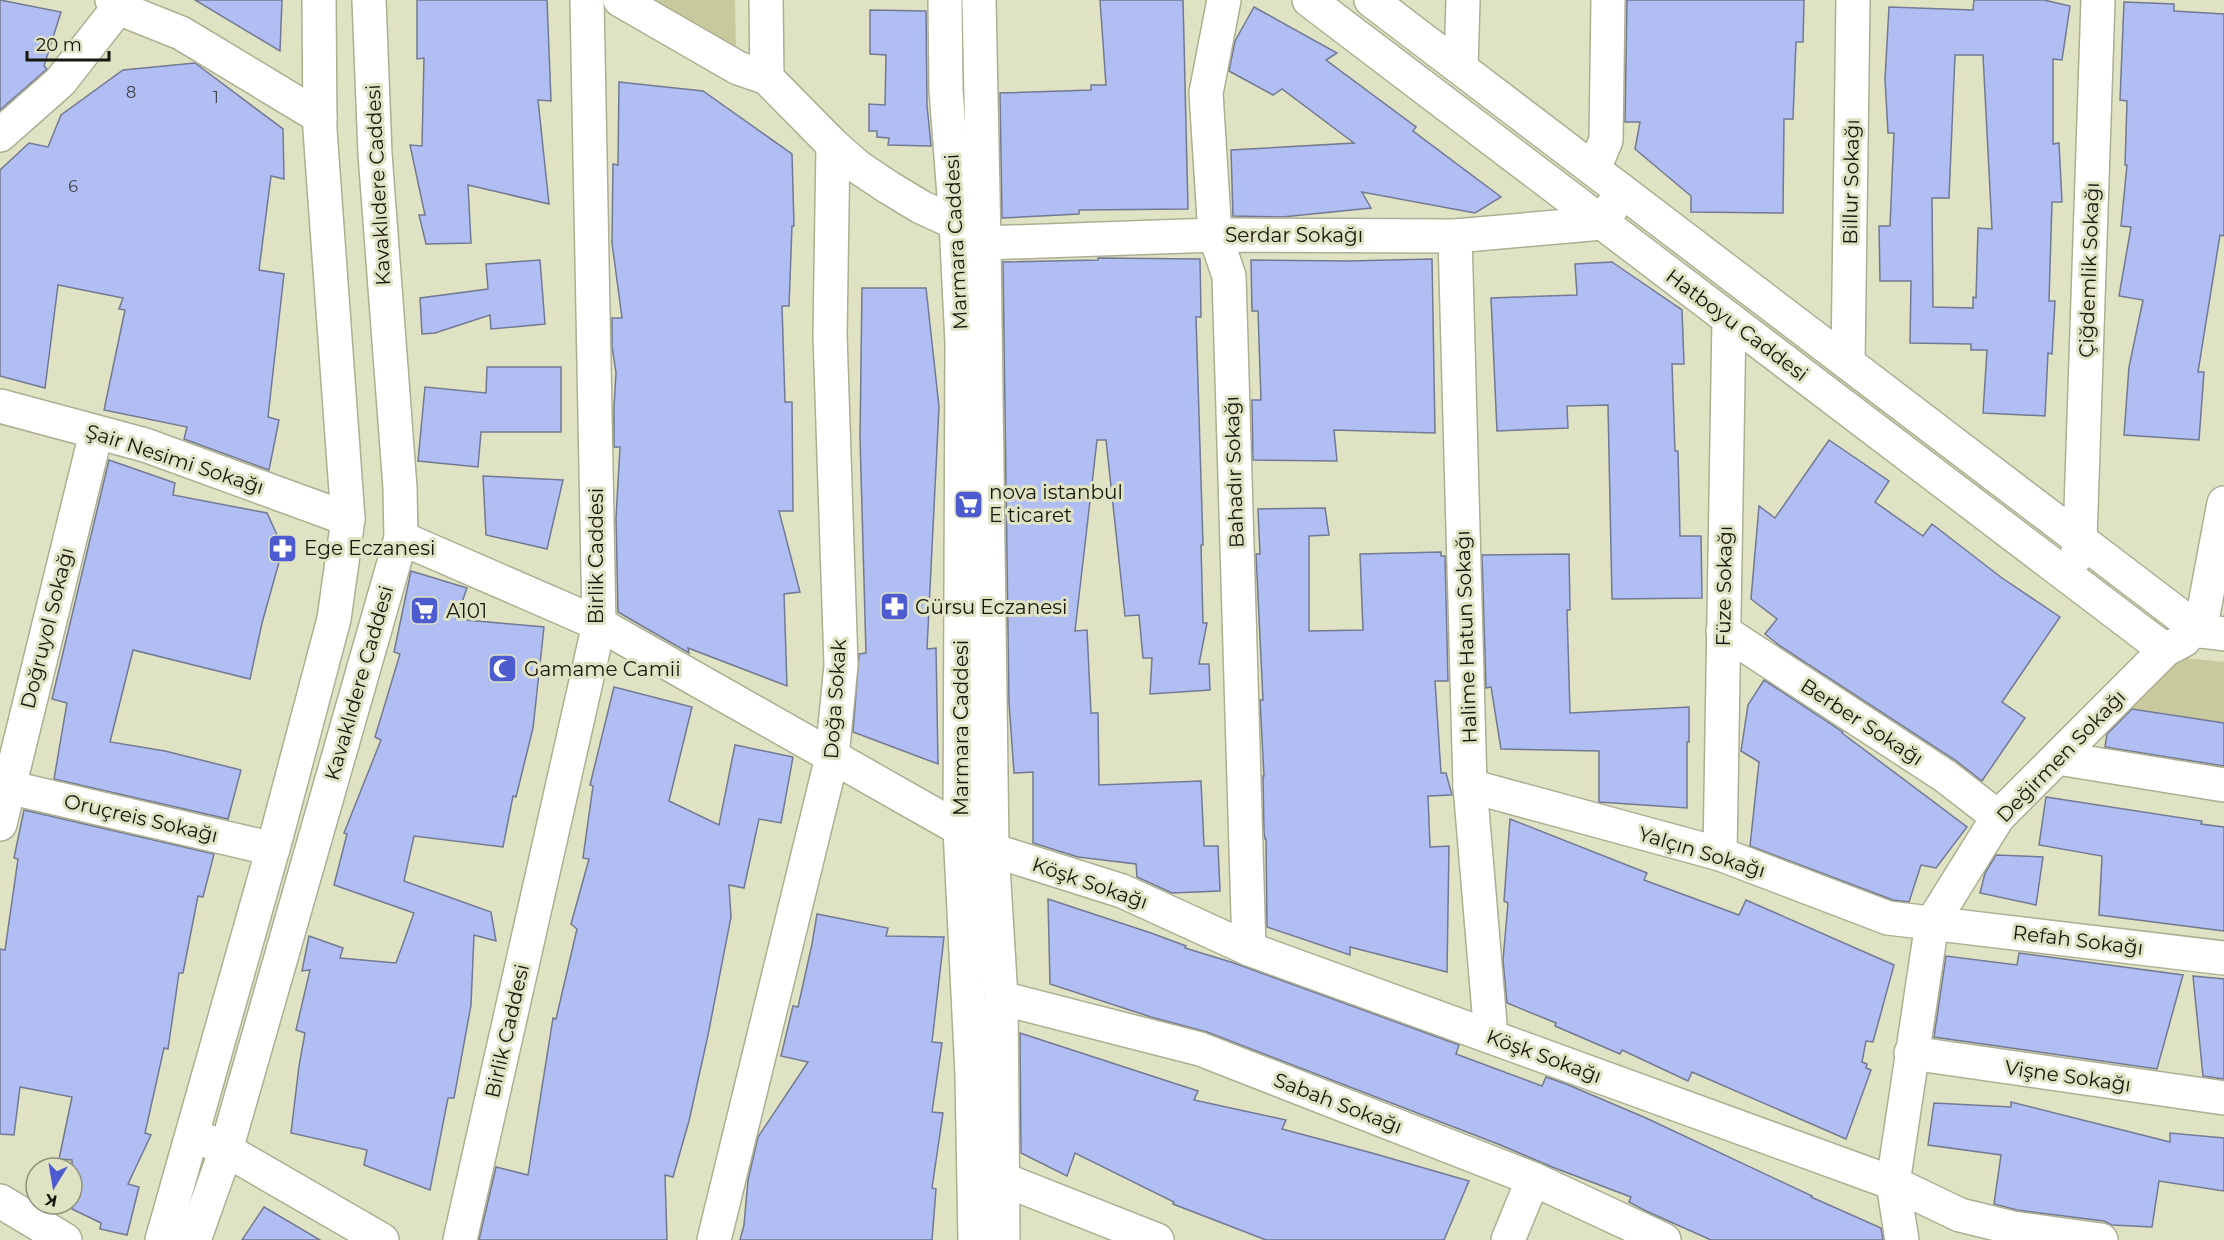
<svg xmlns="http://www.w3.org/2000/svg" width="2224" height="1240" viewBox="0 0 2224 1240" font-family="Montserrat,sans-serif">
<style>
.green{fill:#c8ca9e}
.building{fill:#b1bef3;stroke:#727992;stroke-width:1.5;fill-rule:evenodd}
.lines{fill:none;stroke-linecap:round;stroke-linejoin:round}
.minor-casing{stroke:#adaf92;stroke-width:36}
.major-casing{stroke:#adaf92;stroke-width:36}
.minor{stroke:#fff;stroke-width:33}
.major{stroke:#fff;stroke-width:33}
.labels{text-anchor:middle;stroke-width:6;stroke-linejoin:round;paint-order:stroke}
.number-label{font-size:16px;fill:#3e4146}
.street-label{font-size:20px;fill:#17170d;stroke:#e0e2c4}
.poi-label{font-size:20px;fill:#17170d;stroke:#e0e2c4;text-anchor:start}
</style>
<rect width="100%" height="100%" fill="#e0e2c4"/>
<g class="green">
<polygon points="650,0 735,0 736,53"/>
<polygon points="2167,656 2224,662 2224,723 2126,707"/>
</g>
<g class="building">
<polygon points="0,0 61,12 44,66 47,69 0,110"/>
<polygon points="195,0 282,0 280,51"/>
<polygon points="417,0 547,0 551,101 538,100 549,204 468,185 471,243 426,244 419,215 425,215 410,145 422,146 424,58 417,59"/>
<polygon points="1100,0 1183,0 1188,209 1079,210 1079,214 1002,218 1000,93 1091,90 1091,85 1106,85"/>
<polygon points="1627,0 1804,0 1803,42 1796,42 1793,119 1784,119 1783,213 1691,212 1691,196 1635,149 1640,122 1625,122"/>
<path d="M 1974,0 L 2044,0 L 2070,6 L 2062,60 L 2053,59 L 2053,144 L 2059,143 L 2062,202 L 2052,202 L 2049,301 L 2055,301 L 2052,354 L 2048,353 L 2045,416 L 1983,413 L 1987,350 L 1971,350 L 1971,344 L 1910,343 L 1911,281 L 1880,281 L 1879,226 L 1890,226 L 1894,133 L 1888,133 L 1885,79 L 1889,7 L 1973,10 ZM 1955,55 L 1983,55 L 1992,229 L 1978,228 L 1976,298 L 1973,297 L 1973,308 L 1933,307 L 1932,198 L 1949,198 Z"/>
<polygon points="2124,2 2174,4 2174,11 2224,14 2224,236 2220,235 2198,372 2204,372 2199,440 2124,435 2129,367 2143,300 2119,296 2131,227 2121,226 2127,165 2125,165 2127,101 2120,100"/>
<polygon points="1254,7 1337,53 1326,60 1416,127 1413,131 1501,197 1475,213 1362,192 1371,208 1282,217 1233,216 1231,150 1354,143 1282,89 1273,95 1229,71 1235,41"/>
<polygon points="870,10 926,11 927,105 931,146 888,145 889,138 877,137 877,131 869,131 869,104 885,105 886,55 870,54"/>
<polygon points="195,63 283,129 284,179 271,176 259,270 284,274 268,417 279,420 269,470 184,439 187,427 104,410 125,310 119,309 123,298 58,285 45,388 0,376 0,170 29,143 48,147 61,115 123,70"/>
<polygon points="619,82 703,91 792,154 794,226 792,226 789,306 782,306 785,402 792,402 793,511 779,511 800,592 784,594 787,686 688,648 689,653 618,612 616,518 620,447 614,447 614,407 616,373 612,346 612,318 622,318 612,243 613,164 618,165"/>
<polygon points="1098,258 1200,259 1201,317 1196,317 1203,545 1201,545 1203,623 1207,623 1199,664 1209,664 1210,690 1150,694 1152,658 1143,658 1139,615 1125,616 1106,440 1097,440 1075,631 1087,630 1091,713 1098,713 1099,785 1201,781 1204,846 1218,846 1220,891 1172,893 1137,877 1136,864 1078,857 1033,843 1033,772 1014,773 1009,703 1003,262 1098,260"/>
<polygon points="1432,259 1435,433 1334,430 1337,461 1253,460 1252,400 1261,400 1258,311 1252,311 1251,260 1349,261"/>
<polygon points="540,260 545,324 491,329 490,315 435,333 422,334 420,298 488,289 486,264"/>
<polygon points="1612,262 1682,310 1684,364 1672,364 1675,451 1678,451 1680,536 1701,536 1702,598 1612,599 1608,405 1567,406 1568,428 1497,431 1491,298 1577,295 1575,264"/>
<polygon points="862,288 926,288 939,407 927,649 936,648 938,764 853,732 859,654 866,653 860,437"/>
<polygon points="487,367 561,367 561,432 481,432 478,467 418,461 425,387 486,393"/>
<polygon points="1829,440 1889,481 1875,502 1923,536 1932,524 2002,578 2060,617 2002,702 2025,718 1982,781 1955,760 1780,646 1765,634 1777,619 1751,599 1759,506 1775,518"/>
<polygon points="109,460 175,483 173,495 267,513 283,548 262,623 250,679 133,650 110,742 165,751 241,770 228,819 54,779 67,703 52,699"/>
<polygon points="483,476 563,480 547,549 486,535"/>
<polygon points="1325,508 1329,535 1309,536 1309,631 1363,630 1360,554 1441,552 1441,556 1445,556 1448,681 1435,681 1441,773 1446,773 1452,795 1428,796 1430,847 1449,846 1447,972 1350,947 1350,955 1267,927 1266,839 1265,839 1264,832 1263,776 1264,776 1260,700 1263,700 1256,554 1260,554 1258,509"/>
<polygon points="1569,554 1570,610 1567,610 1570,713 1689,707 1689,742 1687,742 1687,808 1599,802 1599,751 1501,749 1491,687 1486,688 1482,555"/>
<polygon points="411,571 467,588 456,619 544,627 533,728 516,797 513,796 503,847 414,836 404,881 491,912 496,941 474,935 471,1005 454,1098 448,1098 430,1190 364,1165 367,1150 291,1133 299,1066 305,1033 296,1030 310,970 302,971 309,936 343,948 340,958 396,963 414,913 334,885 347,834 344,833 381,740 375,737 400,654 394,652"/>
<polygon points="1764,680 1843,732 1842,733 1967,827 1936,868 1921,865 1909,902 1893,900 1750,846 1759,762 1741,751 1748,705"/>
<polygon points="614,687 692,707 669,801 719,825 735,745 793,757 781,823 759,819 744,888 729,885 731,917 708,1035 689,1121 673,1177 665,1175 667,1240 479,1240 496,1167 528,1175 553,1018 556,1019 577,929 571,924 589,859 583,858 593,786 590,785"/>
<polygon points="2132,709 2224,723 2224,766 2105,747 2107,734"/>
<polygon points="2046,797 2202,821 2201,824 2224,827 2224,931 2099,915 2102,856 2039,845"/>
<polygon points="24,810 214,854 203,897 198,896 183,973 179,973 168,1049 164,1048 145,1133 151,1135 128,1184 139,1187 127,1235 100,1229 101,1223 72,1209 72,1160 59,1159 72,1097 20,1087 14,1135 0,1134 0,949 5,950 18,859 14,858"/>
<polygon points="1510,819 1647,873 1644,880 1739,915 1746,900 1894,965 1873,1042 1866,1041 1862,1062 1867,1064 1866,1068 1871,1070 1846,1139 1692,1072 1688,1081 1622,1050 1620,1054 1555,1026 1556,1023 1507,1003 1503,960 1508,903 1504,901"/>
<polygon points="1996,855 2043,857 2036,905 1980,893 1985,873"/>
<polygon points="1048,899 1151,933 1186,946 1185,948 1234,963 1459,1045 1456,1054 1542,1086 1546,1077 1566,1084 1646,1118 1812,1196 1811,1197 1881,1228 1883,1240 1711,1240 1646,1211 1629,1202 1631,1197 1552,1167 1498,1144 1207,1032 1151,1017 1050,984"/>
<polygon points="817,914 888,928 886,936 944,937 932,1042 942,1043 932,1112 943,1113 932,1188 936,1189 932,1240 740,1240 744,1225 748,1180 758,1137 808,1062 781,1056 793,1006 798,1007 812,944"/>
<polygon points="2019,953 2183,975 2157,1069 1934,1037 1946,956 2017,965"/>
<polygon points="2193,976 2224,979 2224,1079 2203,1076"/>
<polygon points="1020,1033 1198,1091 1194,1100 1286,1120 1282,1129 1372,1153 1469,1181 1444,1240 1266,1240 1173,1204 1174,1202 1075,1153 1067,1176 1021,1153"/>
<polygon points="2011,1102 2170,1142 2170,1133 2224,1138 2224,1191 2159,1181 2152,1227 2112,1225 2104,1221 2017,1210 1994,1204 2001,1155 1928,1145 1934,1103 2011,1107"/>
<polygon points="264,1207 320,1240 242,1240"/>
</g>
<g class="lines">
<defs>
<g id="minor">
<polyline points="112,0 118,8 181,33 320,117"/>
<polyline points="620,0 738,68 767,78 833,145 858,167 888,187 921,207 956,223 984,243 1215,235 1455,236 1602,223 1622,191"/>
<polyline points="766,0 767,78"/>
<polyline points="945,0 946,90 956,223 962,343 960,829 972,1075 975,1240"/>
<polyline points="979,0 984,243 992,850 1001,998 1003,1240"/>
<polyline points="1224,0 1206,93 1215,235 1229,276 1249,949"/>
<polyline points="1309,0 2165,650"/>
<polyline points="1371,0 2200,631 2224,634"/>
<polyline points="1461,68 1463,0"/>
<polyline points="0,135 60,82 118,8"/>
<polyline points="1594,169 1606,140 1608,0"/>
<polyline points="1455,236 1470,786 1491,1036"/>
<polyline points="1848,363 1853,0"/>
<polyline points="0,406 145,445 348,519"/>
<polyline points="401,538 599,624 960,829 992,850 1122,891 1249,949 1893,1183 1960,1215 2013,1228 2101,1240"/>
<polyline points="2077,556 2080,539 2098,0"/>
<polyline points="1723,631 1945,776 1998,817"/>
<polyline points="2200,631 2224,503"/>
<polyline points="2058,758 2224,785"/>
<polyline points="1470,786 1720,854 1888,918 2224,958"/>
<polyline points="8,787 273,849"/>
<polyline points="0,824 96,433"/>
<polyline points="1720,854 1729,319"/>
<polyline points="1001,998 1200,1049 1533,1179 1664,1240"/>
<polyline points="1911,1053 2224,1098"/>
<polyline points="193,1134 226,1150 382,1240"/>
<polyline points="1002,1179 1157,1240"/>
<polyline points="0,1201 65,1240"/>
<polyline points="460,1240 599,624 587,0"/>
<polyline points="714,1240 832,757 841,665 830,335 833,145"/>
<polyline points="1508,1240 1533,1179"/>
<polyline points="1902,1240 1893,1183 1932,923 1998,817 2165,650 2184,640"/>
</g>
<g id="major">
<polyline points="162,1240 277,834 334,619 348,519 320,130 319,0"/>
<polyline points="194,1240 226,1150 401,538 400,488 375,154 369,0"/>
</g>
</defs>
<use href="#minor" class="minor-casing"/>
<use href="#major" class="major-casing"/>
<use href="#minor" class="minor"/>
<use href="#major" class="major"/>
</g>
<defs>
<symbol id="supermarket-square" viewBox="-11 -11 22 22"><rect x="-9" y="-9" width="18" height="18" rx="4" fill="#4c5bd0" stroke="#e0e2c4"/><path d="M-6-5.5h2.5l.6 2H6L4.5 2H-2.5L-4.4-4H-6ZM-1.5 3.2a1.3 1.3 0 1 0 .1 0ZM3 3.2a1.3 1.3 0 1 0 .1 0Z" fill="#fff"/></symbol>
<symbol id="pharmacy-square" viewBox="-11 -11 22 22"><rect x="-9" y="-9" width="18" height="18" rx="4" fill="#4c5bd0" stroke="#e0e2c4"/><path d="M-2-6h4v4h4v4h-4v4h-4v-4h-4v-4h4Z" fill="#fff"/></symbol>
<symbol id="mosque-square" viewBox="-11 -11 22 22"><rect x="-9" y="-9" width="18" height="18" rx="4" fill="#4c5bd0" stroke="#e0e2c4"/><path d="M3.5-4.9A6 6 0 1 0 3.5 4.9A5 5 0 1 1 3.5-4.9Z" fill="#fff"/></symbol>
</defs>
<g fill-rule="evenodd">
<use href="#supermarket-square" x="952" y="488" width="33" height="33"/>
<use href="#pharmacy-square" x="266" y="532" width="33" height="33"/>
<use href="#pharmacy-square" x="878" y="590" width="33" height="33"/>
<use href="#supermarket-square" x="408" y="594" width="33" height="33"/>
<use href="#mosque-square" x="486" y="652" width="33" height="33"/>
</g>
<g class="labels">
<g class="number-label">
<text x="131" y="98">8</text>
<text x="216" y="103">1</text>
<text x="73" y="192">6</text>
</g>
<g class="street-label">
<text transform="translate(1851 182) rotate(-89)" y="7">Billur Sokağı</text>
<text transform="translate(378 185) rotate(-93)" y="7">Kavaklıdere Caddesi</text>
<text x="1294" y="242">Serdar Sokağı</text>
<text transform="translate(956 242) rotate(-93)" y="7">Marmara Caddesi</text>
<text transform="translate(2089 270) rotate(-88)" y="7">Çiğdemlik Sokağı</text>
<text transform="translate(1737 325) rotate(37)" y="7">Hatboyu Caddesi</text>
<text transform="translate(175 459) rotate(18)" y="7">Şair Nesimi Sokağı</text>
<text transform="translate(1234 472) rotate(-92)" y="7">Bahadır Sokağı</text>
<text transform="translate(596 556) rotate(-90)" y="7">Birlik Caddesi</text>
<text transform="translate(1724 586) rotate(-89)" y="7">Füze Sokağı</text>
<text transform="translate(47 628) rotate(-76)" y="7">Doğruyol Sokağı</text>
<text transform="translate(1466 637) rotate(-92)" y="7">Halime Hatun Sokağı</text>
<text transform="translate(359 683) rotate(-74)" y="7">Kavaklıdere Caddesi</text>
<text transform="translate(835 699) rotate(-86)" y="7">Doğa Sokak</text>
<text transform="translate(1862 722) rotate(33)" y="7">Berber Sokağı</text>
<text transform="translate(961 728) rotate(-90)" y="7">Marmara Caddesi</text>
<text transform="translate(2061 756) rotate(-46)" y="7">Değirmen Sokağı</text>
<text transform="translate(141 818) rotate(13)" y="7">Oruçreis Sokağı</text>
<text transform="translate(1702 852) rotate(17)" y="7">Yalçın Sokağı</text>
<text transform="translate(1090 883) rotate(19)" y="7">Köşk Sokağı</text>
<text transform="translate(2078 940) rotate(7)" y="7">Refah Sokağı</text>
<text transform="translate(507 1031) rotate(-77)" y="7">Birlik Caddesi</text>
<text transform="translate(1544 1056) rotate(20)" y="7">Köşk Sokağı</text>
<text transform="translate(2068 1076) rotate(8)" y="7">Vişne Sokağı</text>
<text transform="translate(1338 1103) rotate(21)" y="7">Sabah Sokağı</text>
</g>
<g class="poi-label">
<text x="989" y="499">nova istanbul<tspan x="989" dy="23">E ticaret</tspan></text>
<text x="304" y="555">Ege Eczanesi</text>
<text x="915" y="614">Gürsu Eczanesi</text>
<text x="446" y="618">A101</text>
<text x="524" y="676">Gamame Camii</text>
</g>
</g>
<g transform="translate(54 1186) rotate(191)"><circle r="28" fill="#e0e2c4" stroke="#90917b" stroke-width="1.5"/>
<path d="M0-4.5L10 22L0 15L-10 22Z" fill="#4c5bd0"/>
<text y="-9" font-size="16" font-weight="bold" text-anchor="middle" fill="#17170d">K</text>
</g>
<path d="M27 51v9h82v-9" fill="none" stroke="#17170d" stroke-width="3"/>
<text x="36" y="51" font-size="18" fill="#17170d" stroke="#e0e2c4" stroke-width="4.5" paint-order="stroke">20 m</text>
</svg>
